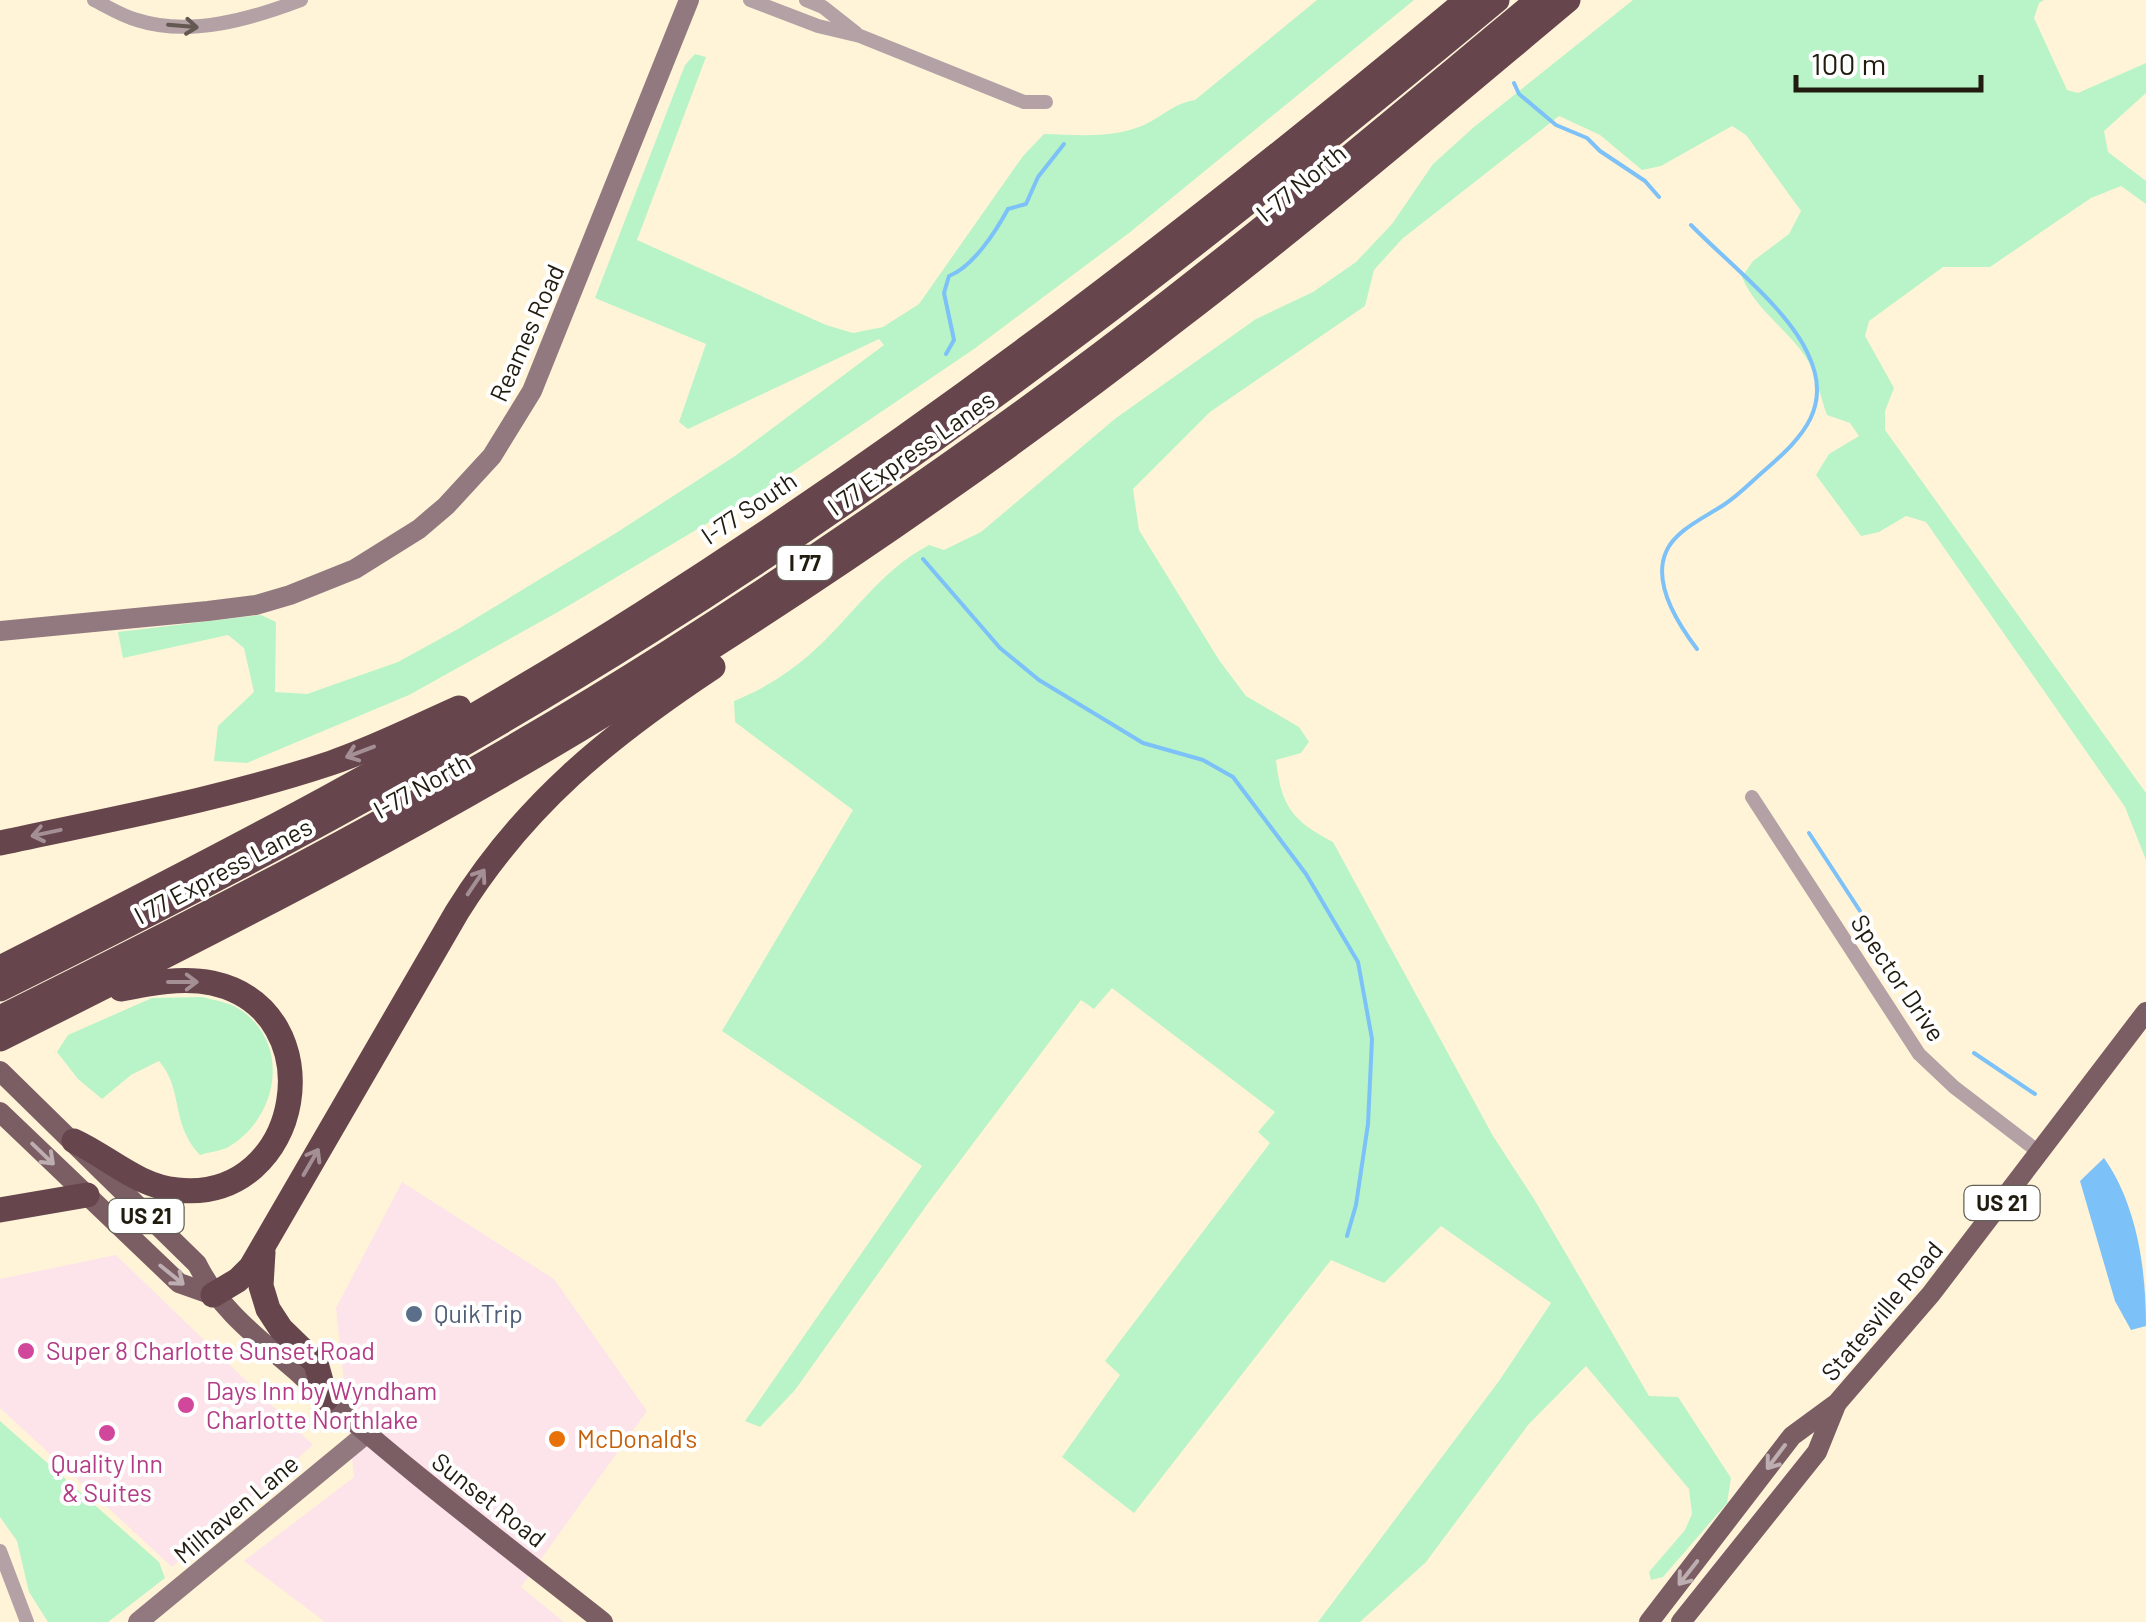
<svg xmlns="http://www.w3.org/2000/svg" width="2146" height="1622" viewBox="0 0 2146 1622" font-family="Barlow,sans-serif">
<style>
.commercial{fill:#fde3ea}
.green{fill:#b8f4c8}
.water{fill:#7cc1f7}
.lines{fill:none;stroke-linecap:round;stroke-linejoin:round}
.stream{stroke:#7cc1f7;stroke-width:4}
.street{stroke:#b3a1a5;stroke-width:14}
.secondary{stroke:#92797f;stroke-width:20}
.primary{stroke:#7b5d64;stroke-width:20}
.highway{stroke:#66454d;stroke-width:25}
.oneway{stroke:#635852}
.oneway2{stroke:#a38f94}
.oneway3{stroke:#bdaeb2}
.service-dot{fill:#5c6f8a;stroke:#fff;stroke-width:4}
.hotel-dot{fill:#d1479c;stroke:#fff;stroke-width:4}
.food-dot{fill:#e8710a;stroke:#fff;stroke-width:4}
.labels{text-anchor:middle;stroke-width:8;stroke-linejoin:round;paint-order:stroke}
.shield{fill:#fff;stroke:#646057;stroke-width:2.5}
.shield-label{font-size:22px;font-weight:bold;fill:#211c0f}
.street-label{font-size:25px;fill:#211c0f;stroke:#fff}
.service-label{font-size:25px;fill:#4e5e75;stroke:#fff;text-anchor:start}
.hotel-label{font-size:25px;fill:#b23c85;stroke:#fff;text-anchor:start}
.food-label{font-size:25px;fill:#c56008;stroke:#fff;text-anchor:start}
</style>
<rect width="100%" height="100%" fill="#fff4d8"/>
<g class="commercial">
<polygon points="402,1182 554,1279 647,1411 521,1587 564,1622 325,1622 244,1561 354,1477 336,1308"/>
<polygon points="116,1255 313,1445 172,1567 0,1408 0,1279"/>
</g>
<g class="green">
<path d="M 1317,0 L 1414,0 L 1129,233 L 974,349 L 785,477 L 558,612 L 409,695 L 247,763 L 214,761 L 218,726 L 254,692 L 244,648 L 228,635 L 123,658 L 118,632 L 261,615 L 276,622 L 275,692 L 307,694 L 398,662 L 458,629 L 616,533 L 735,456 L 884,345 L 879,339 L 688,429 L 679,422 L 706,344 L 595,298 L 685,65 L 695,54 L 706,57 L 637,240 L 826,325 L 853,333 L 883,327 L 919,304 L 1023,156 L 1044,134 C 1077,135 1115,139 1146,124 C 1164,115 1175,103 1195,100 Z"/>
<path d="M 1633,0 L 2044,0 L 2039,3 L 2034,18 L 2067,90 L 2078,93 L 2146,63 L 2146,93 L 2104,131 L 2108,152 L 2146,181 L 2146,204 L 2121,186 L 2091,198 L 1990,267 L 1943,267 L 1869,321 L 1865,336 L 1894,388 L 1885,411 L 1885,430 L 2146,793 L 2146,860 L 2125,807 L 1926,522 L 1906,516 L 1879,532 L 1861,536 L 1816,475 L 1829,454 L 1859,436 L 1850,423 L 1827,415 C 1820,396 1816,372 1805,356 C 1786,328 1755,309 1742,277 L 1753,261 L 1789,234 L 1801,211 L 1746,135 L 1732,126 L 1661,166 L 1642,170 L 1600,135 L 1559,116 L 1402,239 L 1374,270 L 1365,306 L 1210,412 L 1133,489 L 1139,530 L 1219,660 L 1246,696 L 1299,727 L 1309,742 L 1301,753 L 1276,760 C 1281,807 1293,821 1333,842 L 1493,1136 L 1534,1199 L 1649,1396 L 1678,1397 L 1731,1478 L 1727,1503 L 1663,1577 L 1651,1580 L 1649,1572 L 1685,1530 L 1692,1514 L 1689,1489 L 1586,1366 L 1528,1425 L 1426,1562 L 1360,1622 L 1318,1622 L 1499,1381 L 1551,1303 L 1441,1226 L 1384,1283 L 1331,1260 L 1134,1513 L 1062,1457 L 1120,1375 L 1105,1361 L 1270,1143 L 1258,1132 L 1275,1112 L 1112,988 L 1094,1009 L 1081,1000 L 929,1202 L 795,1390 L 760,1427 L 745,1421 L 922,1166 L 722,1031 L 853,810 L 735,722 L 734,701 C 761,690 786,675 808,656 C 850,620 879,571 929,545 L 944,550 L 981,532 L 1116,418 L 1256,319 L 1313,292 L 1356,262 L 1392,224 L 1433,164 L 1474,127 Z"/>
<path d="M 202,997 C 213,1000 229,1002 239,1009 C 291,1042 279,1116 230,1146 C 222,1151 209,1152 200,1155 C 170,1124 184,1090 159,1061 L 131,1075 L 102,1099 L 78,1079 L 57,1052 L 68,1035 L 152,998 Z"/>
<polygon points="0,1421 159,1562 165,1578 108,1622 48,1622 29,1592 17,1541 0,1517"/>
</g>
<path class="water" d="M 2104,1158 C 2137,1205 2146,1269 2146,1326 L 2131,1330 L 2115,1301 L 2080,1181 Z"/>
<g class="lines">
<g class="stream">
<polyline points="1514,83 1519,94 1556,125 1587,138 1600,151 1645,181 1659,197"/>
<path d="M 1691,225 C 1726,261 1788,309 1808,354 C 1833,406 1803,437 1765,470 C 1752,481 1739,495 1725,504 C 1706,517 1675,530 1666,552 C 1652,584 1678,624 1697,649"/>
<path d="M 946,354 L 954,340 L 944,293 L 949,276 C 973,267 996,231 1008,209 L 1026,204 L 1038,177 L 1064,144"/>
<polyline points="923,559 1000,648 1039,680 1143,743 1203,760 1233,777 1306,874 1358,962 1372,1039 1368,1124 1356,1205 1347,1236"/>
<polyline points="1809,833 1860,911"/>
<polyline points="1974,1053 2035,1094"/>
</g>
<g class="street">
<path d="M 94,0 C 108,7 122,16 137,20 C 190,37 251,19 301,0"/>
<polyline points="750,0 818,26 860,36 1024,102 1046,102"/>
<polyline points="806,0 823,7 856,33"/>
<polyline points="1752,797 1919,1054 1954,1087 2040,1153"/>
<polyline points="0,1551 27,1622"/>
</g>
<g class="secondary">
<polyline points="0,631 208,611 256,605 290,595 355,569 419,529 446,506 492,456 532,391 689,0"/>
<polyline points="138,1622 366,1434"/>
</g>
<g class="primary">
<path d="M 0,1071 L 197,1264 C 220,1310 257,1337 295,1370 C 393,1460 499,1540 603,1622"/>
<polyline points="0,1112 179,1283 213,1295"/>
<polyline points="1649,1622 1792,1436 1837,1403 1931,1294 2146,1012"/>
<polyline points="1681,1622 1817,1452 1836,1405"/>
</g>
<g class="highway">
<path d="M 0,843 C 111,819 223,799 331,763 C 375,748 416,727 459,708"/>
<path d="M 0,968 C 219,857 436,745 643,613 C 933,428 1203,220 1467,0"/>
<path d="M 0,989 C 222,879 440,764 649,632 C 949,443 1225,226 1497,0"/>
<path d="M 0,1018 C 228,905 454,789 669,652 C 841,542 1010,426 1171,300 C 1296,203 1417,101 1538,0"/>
<path d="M 0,1039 C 229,925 458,809 674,671 C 848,562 1017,444 1179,318 C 1312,216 1440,107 1568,0"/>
<path d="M 74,1141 C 109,1157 137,1186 177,1190 C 304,1204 336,1010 212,983 C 182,977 151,983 121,989"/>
<polyline points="0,1210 87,1195"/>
<polyline points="263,1252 261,1286 268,1309 281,1329 316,1363 326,1399"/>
<path d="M 213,1295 L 238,1280 L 251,1267 L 457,912 C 524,804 609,736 713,667"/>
</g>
</g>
<defs><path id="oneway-shaft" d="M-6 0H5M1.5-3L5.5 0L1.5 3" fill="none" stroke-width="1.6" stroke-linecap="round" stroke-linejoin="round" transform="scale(2.5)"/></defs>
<use class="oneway" href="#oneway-shaft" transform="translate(183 26) rotate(5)"/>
<g class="oneway2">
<use href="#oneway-shaft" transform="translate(360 752) rotate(159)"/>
<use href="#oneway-shaft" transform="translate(46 833) rotate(168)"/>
<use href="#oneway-shaft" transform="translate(476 882) rotate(-56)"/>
<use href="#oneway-shaft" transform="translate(183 982)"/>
<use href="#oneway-shaft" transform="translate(311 1162) rotate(-60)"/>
</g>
<g class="oneway3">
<use href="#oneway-shaft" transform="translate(43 1154) rotate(44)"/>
<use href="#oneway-shaft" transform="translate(172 1275) rotate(39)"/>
<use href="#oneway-shaft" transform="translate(1776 1457) rotate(127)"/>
<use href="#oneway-shaft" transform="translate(1688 1573) rotate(128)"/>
</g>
<circle class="service-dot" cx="414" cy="1314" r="10"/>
<g class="hotel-dot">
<circle cx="26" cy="1351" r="10"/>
<circle cx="186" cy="1405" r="10"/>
<circle cx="107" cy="1433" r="10"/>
</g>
<circle class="food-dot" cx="557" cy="1439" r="10"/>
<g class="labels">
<g class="shield">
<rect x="777.5" y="546" width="55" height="34" rx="8"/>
<rect x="1964.5" y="1186" width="75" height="34" rx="8"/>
<rect x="108.5" y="1199" width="75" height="34" rx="8"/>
</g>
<g class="shield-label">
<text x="805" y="571">I 77</text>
<text x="2002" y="1211">US 21</text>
<text x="146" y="1224">US 21</text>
</g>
<g class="street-label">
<text transform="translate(1301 183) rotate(-39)" y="9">I-77 North</text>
<text transform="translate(527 333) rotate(-66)" y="9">Reames Road</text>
<text transform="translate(911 453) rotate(-35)" y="9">I 77 Express Lanes</text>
<text transform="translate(749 508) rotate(-34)" y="9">I-77 South</text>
<text transform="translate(422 786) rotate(-29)" y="9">I-77 North</text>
<text transform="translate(223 871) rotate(-28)" y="9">I 77 Express Lanes</text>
<text transform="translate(1898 978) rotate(56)" y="9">Spector Drive</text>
<text transform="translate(1882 1311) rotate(-50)" y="9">Statesville Road</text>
<text transform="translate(489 1500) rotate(38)" y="9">Sunset Road</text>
<text transform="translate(236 1509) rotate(-40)" y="9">Milhaven Lane</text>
</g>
<g class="service-label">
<text x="434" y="1323">QuikTrip</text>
</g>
<g class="hotel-label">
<text x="46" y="1360">Super 8 Charlotte Sunset Road</text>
<text x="206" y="1400">Days Inn by Wyndham<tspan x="206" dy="29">Charlotte Northlake</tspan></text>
<text x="107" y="1473" text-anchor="middle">Quality Inn<tspan x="107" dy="29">&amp; Suites</tspan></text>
</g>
<g class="food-label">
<text x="577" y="1448">McDonald's</text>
</g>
</g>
<path d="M1796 75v15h185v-15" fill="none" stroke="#211c0f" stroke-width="5"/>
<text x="1811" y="75" font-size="30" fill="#211c0f" stroke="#ffffff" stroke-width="8" paint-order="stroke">100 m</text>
</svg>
